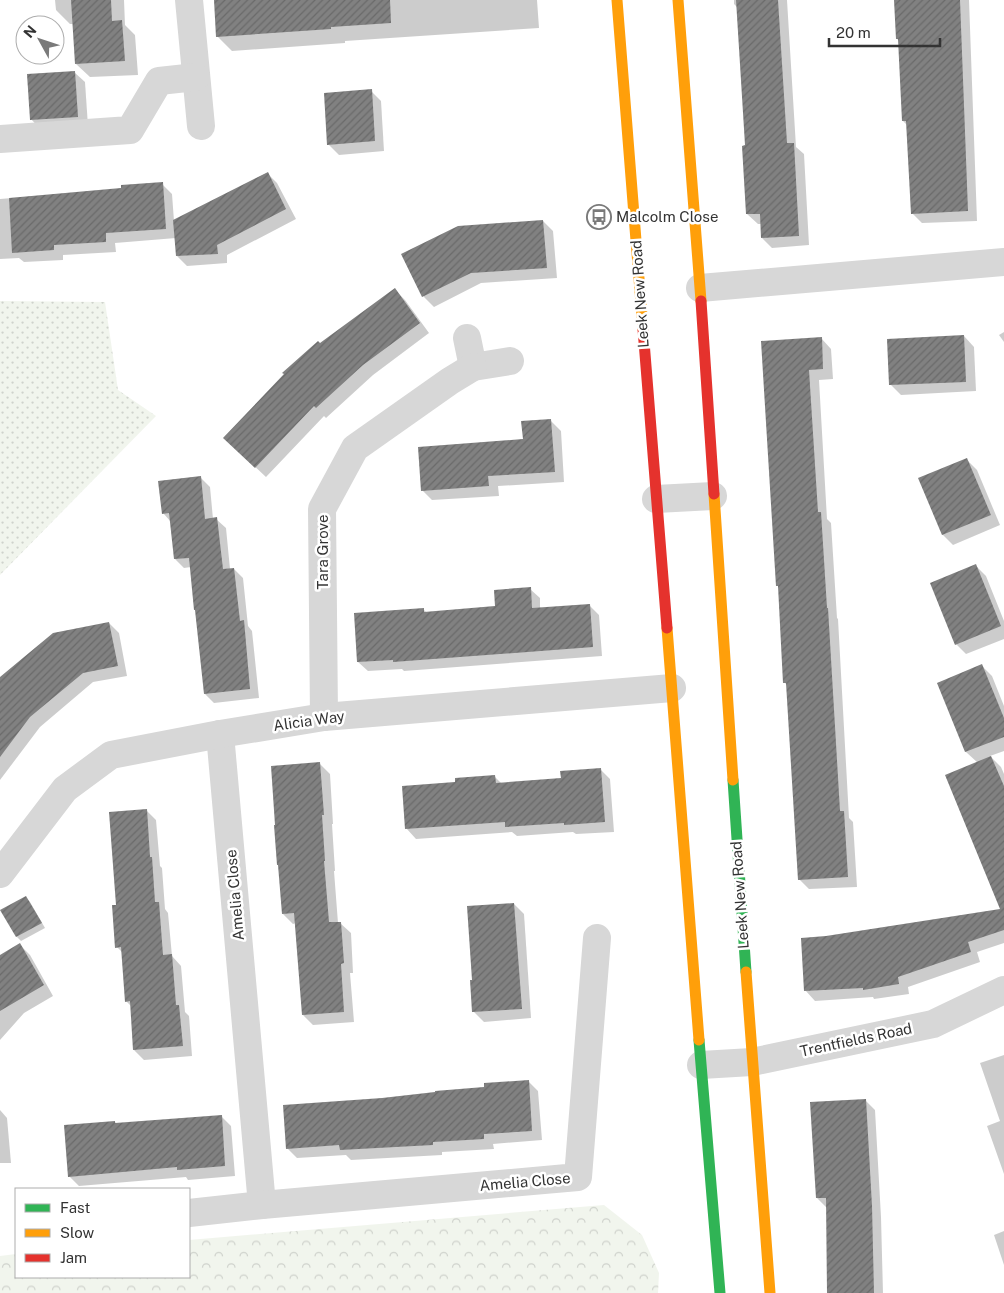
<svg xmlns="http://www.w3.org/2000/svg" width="1004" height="1293" viewBox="0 0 1004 1293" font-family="'Public Sans',sans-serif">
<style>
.grass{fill:url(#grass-dots)}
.park{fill:url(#park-crowns)}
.shadow{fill:#0003}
.building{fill:url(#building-hatch)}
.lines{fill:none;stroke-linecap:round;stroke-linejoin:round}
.street{stroke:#d7d7d7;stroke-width:28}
.fast{stroke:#30b455;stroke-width:11}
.slow{stroke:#ff9f0a;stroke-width:11}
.jam{stroke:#e5322d;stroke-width:11}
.labels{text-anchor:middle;stroke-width:5;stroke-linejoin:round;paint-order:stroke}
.poi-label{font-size:15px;fill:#333;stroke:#fff;text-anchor:start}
.street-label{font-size:15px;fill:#333;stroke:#fff}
</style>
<defs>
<pattern id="grass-dots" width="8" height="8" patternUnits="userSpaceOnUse" patternTransform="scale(1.25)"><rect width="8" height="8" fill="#f1f5ed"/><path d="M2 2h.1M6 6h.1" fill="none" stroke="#cfd2cc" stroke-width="1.8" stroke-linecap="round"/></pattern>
<pattern id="park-crowns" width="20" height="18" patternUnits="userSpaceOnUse" patternTransform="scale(1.25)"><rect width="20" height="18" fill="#f1f5ed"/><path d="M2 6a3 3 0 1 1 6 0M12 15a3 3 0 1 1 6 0" fill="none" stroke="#cfd2cc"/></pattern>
<pattern id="building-hatch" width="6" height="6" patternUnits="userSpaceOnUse" patternTransform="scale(1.25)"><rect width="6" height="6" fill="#818181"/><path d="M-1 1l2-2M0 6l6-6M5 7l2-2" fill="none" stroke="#6a6a6a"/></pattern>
</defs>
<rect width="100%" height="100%" fill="#fff"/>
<polygon class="grass" points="0,301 105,302 118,390 156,416 0,575"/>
<polygon class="park" points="604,1205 642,1235 659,1273 658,1293 0,1293 0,1256 16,1254 16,1277 189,1277 189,1240"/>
<g class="shadow">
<polygon points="55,0 124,0 125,25 135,35 138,75 90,77 76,64 74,24 70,24 56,10"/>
<polygon points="215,0 537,0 539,28 345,41 345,43 232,51 217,36"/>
<polygon points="734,0 787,0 796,147 804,154 809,245 772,248 762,238 761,224 758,224 747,214 746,147 738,8 734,4"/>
<polygon points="895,0 969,0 977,221 922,223 912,213 908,126 903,121 900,41 897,39"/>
<polygon points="74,72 85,82 88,126 41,130 31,119"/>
<polygon points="371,91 381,101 384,151 339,155 329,145"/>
<polygon points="267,173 277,183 296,219 227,255 227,263 187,266 177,256 176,238 115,243 116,252 63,255 63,260 24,262 19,258 0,259 0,199 122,189 162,184 172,194 174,221"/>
<polygon points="543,221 553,231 557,278 481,283 434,307 424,297 403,255"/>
<polygon points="395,290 405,300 429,333 373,375 326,418 324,416 266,477 235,448 320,344"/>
<polygon points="1004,332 1004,342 999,335"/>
<polygon points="964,336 974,347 976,391 901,395 891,385"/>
<polygon points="821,338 831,349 833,379 819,380 827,519 831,523 837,618 838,619 849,818 853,822 857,887 809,889 799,879 787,685 785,683 763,342"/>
<polygon points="551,421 561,431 564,482 498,486 499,496 432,500 422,490 524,440"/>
<polygon points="967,460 977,470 1000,525 953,545 943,535 920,479"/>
<polygon points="201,478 210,487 213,519 216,519 226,528 230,569 234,569 243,578 248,626 252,631 259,698 214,703 205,694 191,567 184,568 175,559 171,522 163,513"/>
<polygon points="976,566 986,576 1004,621 1004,639 966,654 956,644"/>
<polygon points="530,589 540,598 540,609 590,606 599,615 602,656 404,671 402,669 368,671 358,662 423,609 427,613 496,607"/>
<polygon points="109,623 119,633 127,676 93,682 40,727 0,780 0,686"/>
<polygon points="982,666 992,676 1004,706 1004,751 990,756 1001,767 1004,774 1004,878 978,763 966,752 938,683"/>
<polygon points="320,764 330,774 333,824 332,824 335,871 334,871 338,923 340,923 351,933 353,973 350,973 354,1022 313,1025 303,1015 296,923 293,924 283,914"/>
<polygon points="600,769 610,779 614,832 576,834 573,832 517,836 512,832 416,839 406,828 457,784 494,776 502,784 562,779"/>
<polygon points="146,810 156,820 160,866 162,868 165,909 168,913 172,956 181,966 185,1012 189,1016 192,1056 144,1060 134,1050 131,1006 126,1001 123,953 117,947 117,906"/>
<polygon points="25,897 30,902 45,928 21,941 17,937"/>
<polygon points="514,904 524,914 531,1018 484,1022 474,1012 473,981"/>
<polygon points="1004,910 1004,943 977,952 980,962 908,987 909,994 874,999 873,997 815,1001 805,990"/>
<polygon points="20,945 30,955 53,996 24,1013 0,1040 0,957"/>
<polygon points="1004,1055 1004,1174 987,1126 1000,1121 980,1063"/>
<polygon points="528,1081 538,1091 542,1140 493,1144 494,1149 442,1152 442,1155 351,1160 346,1155 297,1158 287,1148 382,1099 486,1089"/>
<polygon points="865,1100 875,1110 881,1217 883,1293 828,1293 827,1208 817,1198"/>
<polygon points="0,1110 7,1118 11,1163 0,1163"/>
<polygon points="221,1116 231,1126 235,1176 188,1180 186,1177 79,1186 69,1176 115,1122 117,1124"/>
<polygon points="1004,1231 1004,1265 994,1235"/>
</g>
<g class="building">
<polygon points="71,0 111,0 112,21 122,20 125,61 75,64"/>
<polygon points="214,0 390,0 391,23 331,27 331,29 216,37"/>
<polygon points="736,0 778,0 787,143 794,143 799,236 761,238 760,214 746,214 742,146 745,145"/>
<polygon points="894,0 960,0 968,211 911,214 906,121 902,121 898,39 896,39"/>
<polygon points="75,71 78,117 30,120 27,74"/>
<polygon points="372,89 375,141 327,145 324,93"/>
<polygon points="268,172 286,209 217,245 218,254 176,256 173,220"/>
<polygon points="163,182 166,229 106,233 106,242 54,245 54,250 12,253 9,198 121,188 121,185"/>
<polygon points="543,220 547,268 471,273 422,297 401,254 458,226"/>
<polygon points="395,288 420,323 363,365 316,408 314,406 255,468 223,438 284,374 282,373 318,341 320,343"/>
<polygon points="964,335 966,382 889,385 887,339"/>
<polygon points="822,337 823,369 809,370 818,512 821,512 827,608 828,608 840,811 844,811 848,877 798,880 786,683 783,683 778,586 776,586 761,341"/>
<polygon points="551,419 555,472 488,476 489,486 421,491 418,447 523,439 521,421"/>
<polygon points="967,458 991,515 942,535 918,478"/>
<polygon points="201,476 205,519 217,517 223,569 234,568 240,621 244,620 250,689 204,694 195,610 194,610 189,558 174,559 169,513 162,514 158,481"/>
<polygon points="976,564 1001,626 955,645 930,583"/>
<polygon points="531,587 532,608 590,604 593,647 393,662 393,660 357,662 354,613 424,608 424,612 495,606 494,590"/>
<polygon points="109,622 118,666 83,673 30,717 0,757 0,677 53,633"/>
<polygon points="982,664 1004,718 1004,737 965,752 937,683"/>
<polygon points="991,756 1004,786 1004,930 968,942 971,952 898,977 899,984 863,990 863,988 804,991 801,938 826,936 1000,909 945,775"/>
<polygon points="320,762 324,815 322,815 325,861 324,861 329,922 341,922 344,963 341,964 344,1012 302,1015 294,913 282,914 278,865 277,865 274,825 275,825 271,766"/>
<polygon points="601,768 605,822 564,825 564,823 505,827 505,822 405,829 402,786 455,782 455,778 495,775 496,783 561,778 560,771"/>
<polygon points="147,809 150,857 152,857 155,902 159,902 163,955 172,954 176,1005 179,1005 183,1046 133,1050 130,1001 125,1002 121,947 115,948 112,905 116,905 109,812"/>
<polygon points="26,896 42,923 16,937 0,910"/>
<polygon points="514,903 522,1009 472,1012 470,980 472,980 467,906"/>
<polygon points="20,943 44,985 0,1011 0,955"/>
<polygon points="529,1080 532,1131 484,1134 484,1139 433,1142 433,1145 340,1150 339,1145 286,1149 283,1105 382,1098 435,1092 435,1091 484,1087 484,1083"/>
<polygon points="866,1099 872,1206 874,1293 827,1293 826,1198 816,1198 810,1102"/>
<polygon points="222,1115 225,1166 177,1170 177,1167 68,1177 64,1125 115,1121 115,1123"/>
</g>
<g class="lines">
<g class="street">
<polyline points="189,0 201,126"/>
<polyline points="0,139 130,130 159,81 196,77"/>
<polyline points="700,288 1004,262"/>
<polyline points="467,338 473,367 510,361"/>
<polyline points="656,499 713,496"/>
<polyline points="324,717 322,509 355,448 450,381 473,367"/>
<polyline points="220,734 262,1205"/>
<polyline points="0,874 65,789 111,755 220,734 324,717 672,688"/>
<polyline points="701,1065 752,1062 933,1024 1004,990"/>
<polyline points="189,1213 262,1205 578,1177 597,938"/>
</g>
<g class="fast">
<polyline points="733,780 746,972"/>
<polyline points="699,1040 720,1293"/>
</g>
<g class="slow">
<polyline points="617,0 643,329"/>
<polyline points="678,0 701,301"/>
<polyline points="714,494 733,780"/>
<polyline points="667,628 699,1040"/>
<polyline points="746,972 770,1293"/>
</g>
<g class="jam">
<polyline points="701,301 714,494"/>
<polyline points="643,329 667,628"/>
</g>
</g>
<defs>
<symbol id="bus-ring" viewBox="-11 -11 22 22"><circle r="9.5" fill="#fff" stroke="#7a7a7a" stroke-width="1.5"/><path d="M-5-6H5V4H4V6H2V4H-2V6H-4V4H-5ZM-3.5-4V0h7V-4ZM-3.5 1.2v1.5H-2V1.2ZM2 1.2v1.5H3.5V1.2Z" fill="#7a7a7a"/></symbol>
</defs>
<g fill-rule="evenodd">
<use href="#bus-ring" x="585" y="203" width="28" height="28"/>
</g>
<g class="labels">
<g class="poi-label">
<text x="616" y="222">Malcolm Close</text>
</g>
<g class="street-label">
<text transform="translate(640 294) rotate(-94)" y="5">Leek New Road</text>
<text transform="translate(323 552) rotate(-90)" y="5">Tara Grove</text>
<text transform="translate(309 721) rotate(-8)" y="5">Alicia Way</text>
<text transform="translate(235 895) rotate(-95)" y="5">Amelia Close</text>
<text transform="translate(740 895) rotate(-94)" y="5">Leek New Road</text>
<text transform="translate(856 1040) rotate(-12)" y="5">Trentfields Road</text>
<text transform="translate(525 1182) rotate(-5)" y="5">Amelia Close</text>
</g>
</g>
<rect x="15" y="1188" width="175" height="90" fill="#ffffff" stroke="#adadad"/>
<rect x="25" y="1204" width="25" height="8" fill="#30b455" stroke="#adadad"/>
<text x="60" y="1213" font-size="15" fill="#333333">Fast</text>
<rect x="25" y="1229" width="25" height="8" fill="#ff9f0a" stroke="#adadad"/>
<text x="60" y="1238" font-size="15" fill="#333333">Slow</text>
<rect x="25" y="1254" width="25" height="8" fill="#e5322d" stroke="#adadad"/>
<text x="60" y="1263" font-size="15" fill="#333333">Jam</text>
<g transform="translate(40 40) rotate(310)"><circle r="24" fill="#ffffff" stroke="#adadad"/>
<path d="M0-4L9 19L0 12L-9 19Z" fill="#7a7a7a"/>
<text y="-8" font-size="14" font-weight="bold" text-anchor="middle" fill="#333333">N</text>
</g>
<path d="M829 38v8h111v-8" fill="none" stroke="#333333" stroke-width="2.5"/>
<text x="836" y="38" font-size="15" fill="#333333" stroke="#ffffff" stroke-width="4" paint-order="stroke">20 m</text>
</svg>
